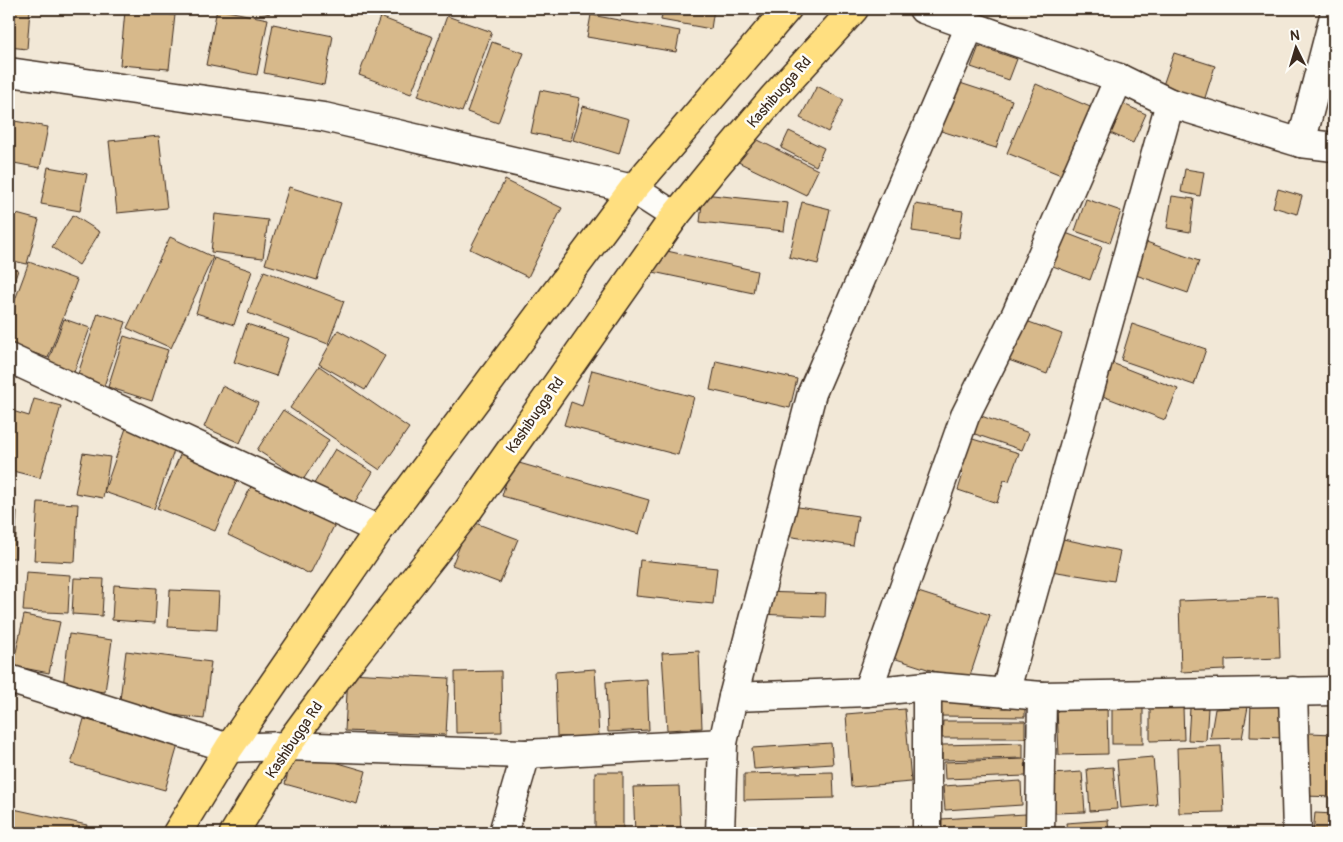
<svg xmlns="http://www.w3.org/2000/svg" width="1343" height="842" viewBox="0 0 1343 842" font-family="Pangolin,sans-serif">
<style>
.building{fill:#d7b98b;stroke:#3b2a1e}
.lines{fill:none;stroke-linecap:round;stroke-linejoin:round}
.minor-casing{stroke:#3b2a1e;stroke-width:31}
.major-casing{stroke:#3b2a1e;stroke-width:31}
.minor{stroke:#fdfcf7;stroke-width:28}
.major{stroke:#ffdf80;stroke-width:28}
.labels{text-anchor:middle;stroke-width:5;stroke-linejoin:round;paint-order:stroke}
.street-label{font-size:15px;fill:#3b2a1e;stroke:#fdfcf7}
</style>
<rect width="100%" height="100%" fill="#f2e8d7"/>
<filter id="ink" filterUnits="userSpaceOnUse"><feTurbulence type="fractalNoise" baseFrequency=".02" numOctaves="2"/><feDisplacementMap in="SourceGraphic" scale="10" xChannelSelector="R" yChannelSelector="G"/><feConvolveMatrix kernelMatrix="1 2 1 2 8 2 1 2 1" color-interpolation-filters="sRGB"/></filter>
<g filter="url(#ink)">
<g class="building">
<polygon points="9,9 30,9 27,49 9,47"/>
<polygon points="217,9 268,19 257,75 206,65"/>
<polygon points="254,9 271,9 269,14"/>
<polygon points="634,9 659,9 658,14"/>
<polygon points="663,9 714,9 711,29 661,20"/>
<polygon points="125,11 175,15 169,69 120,65"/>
<polygon points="591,15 680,31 676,52 587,37"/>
<polygon points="447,16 492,32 462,112 418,96"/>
<polygon points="380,17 433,37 411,94 359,75"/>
<polygon points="273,24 333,36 324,85 264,73"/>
<polygon points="492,42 524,53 498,123 467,112"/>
<polygon points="979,46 1017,59 1009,80 971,67"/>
<polygon points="1174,53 1215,66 1203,104 1161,91"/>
<polygon points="1334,79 1334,124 1330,124"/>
<polygon points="954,81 1012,100 996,148 938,130"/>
<polygon points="1036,84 1095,109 1066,177 1007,153"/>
<polygon points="817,86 844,100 828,132 800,118"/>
<polygon points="540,90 580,98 571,141 531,133"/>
<polygon points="1121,103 1146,114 1133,143 1108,132"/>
<polygon points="583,106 629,119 619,154 573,140"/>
<polygon points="9,120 48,127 40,168 9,162"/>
<polygon points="789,131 824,148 816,166 781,148"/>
<polygon points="744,133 818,170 806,195 732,159"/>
<polygon points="159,136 167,208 117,213 109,141"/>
<polygon points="48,167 87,174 80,211 41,204"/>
<polygon points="1185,169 1204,172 1200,196 1181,192"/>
<polygon points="505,180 562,208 528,277 470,249"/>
<polygon points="289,187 341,203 317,280 265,264"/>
<polygon points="1278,189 1302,196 1297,214 1273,207"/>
<polygon points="703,194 788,203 784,231 700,222"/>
<polygon points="1172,196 1194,199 1190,232 1167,228"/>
<polygon points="1086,199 1121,211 1110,243 1075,231"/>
<polygon points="802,202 830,209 818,264 789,257"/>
<polygon points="915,204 963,211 959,238 912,231"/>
<polygon points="9,212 39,220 27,264 9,260"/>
<polygon points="215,214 268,220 263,258 211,252"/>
<polygon points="73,215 100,232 79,265 52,247"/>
<polygon points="1058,230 1102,247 1090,280 1045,263"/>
<polygon points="170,237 213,257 171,348 127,328"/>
<polygon points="1141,240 1199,261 1188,293 1130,273"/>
<polygon points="658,249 757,271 753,293 653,272"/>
<polygon points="214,258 252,271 234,325 196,313"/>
<polygon points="29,262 77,280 48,358 9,344 9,316"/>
<polygon points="9,267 18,270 9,297"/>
<polygon points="264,271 344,301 328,344 248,313"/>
<polygon points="98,313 126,322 104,386 77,377"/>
<polygon points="1018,318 1062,334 1047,374 1003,358"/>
<polygon points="64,319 90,328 74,372 48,362"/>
<polygon points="247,324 289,338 276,376 234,362"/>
<polygon points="1132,324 1206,349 1194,385 1121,360"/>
<polygon points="338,330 385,356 365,390 319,364"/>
<polygon points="124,336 168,350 152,401 108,387"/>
<polygon points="716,361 797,379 790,408 710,390"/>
<polygon points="1112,363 1178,389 1165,420 1100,395"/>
<polygon points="319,366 409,428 380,470 290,408"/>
<polygon points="592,370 694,397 678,455 564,425 571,402 582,406"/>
<polygon points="222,386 258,403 240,443 204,427"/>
<polygon points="34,399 61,406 40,478 9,470 9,410 29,416"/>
<polygon points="283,410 329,440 303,480 257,450"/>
<polygon points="970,412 1029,433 1022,450 963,430"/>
<polygon points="126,428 176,445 154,509 104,492"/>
<polygon points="966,437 1019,453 1009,481 1004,480 997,503 958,490 963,474 955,471"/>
<polygon points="184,446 241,471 215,531 157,508"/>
<polygon points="335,449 373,472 350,510 312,487"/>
<polygon points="83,453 110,457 103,498 75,493"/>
<polygon points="512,461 649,500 639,534 502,496"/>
<polygon points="254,480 337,520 310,574 228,535"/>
<polygon points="38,502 78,504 75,562 34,560"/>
<polygon points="785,505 858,516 853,546 780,535"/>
<polygon points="9,510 17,511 15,558 9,558"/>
<polygon points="470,521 518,539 500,583 452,565"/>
<polygon points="1063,539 1120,551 1114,581 1051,571"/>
<polygon points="640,560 717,568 713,604 636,596"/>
<polygon points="26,572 70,575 68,613 23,611"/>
<polygon points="74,578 104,579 102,616 72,614"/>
<polygon points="114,585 157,588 155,623 112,620"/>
<polygon points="170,590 219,592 217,630 168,627"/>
<polygon points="912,590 990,615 968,682 890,657"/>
<polygon points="761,592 826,594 825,617 759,614"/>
<polygon points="1278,597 1280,658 1225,660 1225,670 1181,672 1179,601"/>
<polygon points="24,615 60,622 49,673 13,666"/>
<polygon points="69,634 112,640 105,692 63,687"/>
<polygon points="126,651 211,662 204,719 119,708"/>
<polygon points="699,651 702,728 667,730 662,653"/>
<polygon points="595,669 599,736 557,737 555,672"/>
<polygon points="501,671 502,732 456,733 455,672"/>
<polygon points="348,673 449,678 446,735 345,731"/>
<polygon points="647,679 649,730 608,732 606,682"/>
<polygon points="939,697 1025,698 1025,717 939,716"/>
<polygon points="1251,699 1288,701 1286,738 1250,737"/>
<polygon points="1107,706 1108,754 1059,755 1057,708"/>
<rect x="1112" y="707" width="31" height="37"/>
<polygon points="1183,707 1184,740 1150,741 1150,708"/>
<polygon points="1248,707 1242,738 1210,739 1215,709"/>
<polygon points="1190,708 1208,708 1206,741 1188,740"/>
<polygon points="905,709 911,782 851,787 846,714"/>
<polygon points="84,719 178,745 165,790 71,764"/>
<polygon points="943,721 1025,721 1025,738 942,738"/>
<polygon points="1309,733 1334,734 1334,797 1305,796"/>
<polygon points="831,743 833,764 754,769 752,748"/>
<polygon points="1023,743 1023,758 942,760 942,745"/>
<polygon points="1221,746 1224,812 1179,813 1177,748"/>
<polygon points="294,750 366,771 357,804 285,784"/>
<polygon points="1153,757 1157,805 1121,808 1117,760"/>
<polygon points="1025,759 1026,776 945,779 944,762"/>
<polygon points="1113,767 1117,809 1090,811 1087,769"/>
<rect x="595" y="772" width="28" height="61"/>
<polygon points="833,772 834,798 744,800 744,774"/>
<polygon points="1082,772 1085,812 1055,813 1052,774"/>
<polygon points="1021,781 1022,805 945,810 943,786"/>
<polygon points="679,786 681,833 635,833 633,787"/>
<polygon points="9,808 87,825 85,833 9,833"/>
<polygon points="1315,813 1334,814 1334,833 1313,833"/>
<polygon points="1026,814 1027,833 942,833 941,819"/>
<polygon points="1108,820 1109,833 1067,833 1066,823"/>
<rect x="1125" y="832" width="61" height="1"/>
</g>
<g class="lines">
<defs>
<g id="minor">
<polyline points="923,9 1119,78 1170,103 1301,143 1334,147"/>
<polyline points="9,72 324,117 633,189 675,216"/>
<polyline points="1301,143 1334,16"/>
<polyline points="9,358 379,530"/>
<polyline points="9,679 229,748 287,746 526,754 723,743"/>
<polyline points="927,686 927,833"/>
<polyline points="1293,691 1297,833"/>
<polyline points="867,692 965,416 1016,314 1119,78"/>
<polyline points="1005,693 1170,103"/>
<polyline points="733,697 867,692 927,686 1042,696 1334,691"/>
<polyline points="503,833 526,754"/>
<polyline points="720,833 723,743 733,697 812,393 970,26"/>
<polyline points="1040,833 1042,696"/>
</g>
<g id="major">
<polyline points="177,833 229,748 379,530 633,189 787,9"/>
<polyline points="234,833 287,746 346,666 467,512 675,216 714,168 772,99 854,9"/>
</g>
</defs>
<use href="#minor" class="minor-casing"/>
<use href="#major" class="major-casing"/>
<use href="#minor" class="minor"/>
<use href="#major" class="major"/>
</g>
</g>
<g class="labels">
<g class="street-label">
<text transform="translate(779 92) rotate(-49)" y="5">Kashibugga Rd</text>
<text transform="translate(535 415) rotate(-55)" y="5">Kashibugga Rd</text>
<text transform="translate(294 740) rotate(-56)" y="5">Kashibugga Rd</text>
</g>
</g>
<rect width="1343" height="842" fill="none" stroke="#fdfcf7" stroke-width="30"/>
<rect x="15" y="15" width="1313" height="812" fill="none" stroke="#3b2a1e" stroke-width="2" filter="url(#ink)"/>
<g transform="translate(1296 48) rotate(355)" stroke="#fdfcf7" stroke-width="4" paint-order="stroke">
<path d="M0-4L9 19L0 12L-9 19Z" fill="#3b2a1e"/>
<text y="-8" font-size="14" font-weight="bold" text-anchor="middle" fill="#3b2a1e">N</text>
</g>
</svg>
